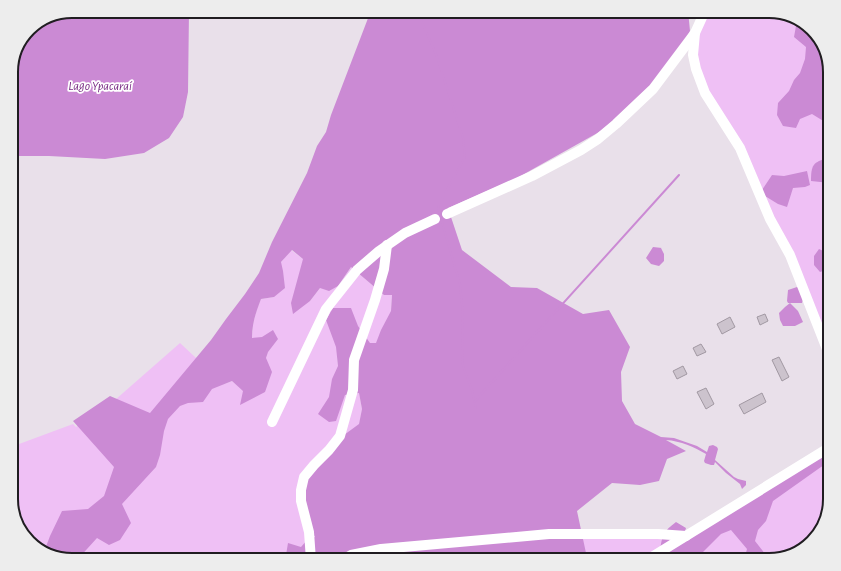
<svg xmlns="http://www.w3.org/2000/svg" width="841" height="571" viewBox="0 0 841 571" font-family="'Alegreya Sans',sans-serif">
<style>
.green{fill:#efc0f5}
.forest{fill:#cb8ad4}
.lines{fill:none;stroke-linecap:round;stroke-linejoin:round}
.stream{stroke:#cb8ad4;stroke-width:2}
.building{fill:#ccc3cd;stroke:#a198a2}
.minor{stroke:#fff;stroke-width:10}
.labels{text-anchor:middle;stroke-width:3.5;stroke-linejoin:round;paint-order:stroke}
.water-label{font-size:13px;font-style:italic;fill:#7a2d85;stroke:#fff}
.rim{fill:none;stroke:#201d21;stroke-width:2}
</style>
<rect width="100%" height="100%" fill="#e9e0ea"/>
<g class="green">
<polygon points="708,11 770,11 803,21 824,45 830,71 830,347 708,92 696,54 699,32"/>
<path d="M 291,250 L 303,259 L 310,301 L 320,288 L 338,286 L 351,267 L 384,295 L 392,294 L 391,313 L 376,345 L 370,345 L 327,320 L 337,347 L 338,366 L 343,400 L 345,395 L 359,393 L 362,409 L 359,426 L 303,498 L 311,521 L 315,537 L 308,560 L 72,560 L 38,550 L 19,530 L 11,503 L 11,447 L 73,424 L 76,427 L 107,407 L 180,343 L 224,384 L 232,381 L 244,391 L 242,400 L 266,358 L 267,352 L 262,339 L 252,340 C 252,324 255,313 261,299 L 274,297 L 281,262 Z"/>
<polygon points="830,457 830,500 820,533 796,554 770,560 657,560"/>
<polygon points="659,536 668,542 640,560 348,560 550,537"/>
</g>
<g class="forest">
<polygon points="72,11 189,11 188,92 183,117 169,138 144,153 105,159 49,156 11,156 11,68 29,29"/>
<path d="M 373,11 L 688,11 L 690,31 L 683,45 L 647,92 L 601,131 L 517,178 L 448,208 L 462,250 L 511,287 L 537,288 L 583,314 L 609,310 L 630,347 L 621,372 L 622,401 L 635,424 L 661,437 L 674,438 L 697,446 L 707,452 L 709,446 L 713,445 L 717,447 L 718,449 L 715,460 L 734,477 L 738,479 L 746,481 L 746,485 L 742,489 L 740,484 L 726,473 L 715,462 L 714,465 L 711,465 L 705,463 L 704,461 L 706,454 C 694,447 681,441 666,440 L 686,451 L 667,459 L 659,481 L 640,485 L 612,483 L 577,511 L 586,553 L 590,560 L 284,560 L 286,555 L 288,543 L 301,547 L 308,539 L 315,537 L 312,532 L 311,521 L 303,498 L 304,484 L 344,435 L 359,424 L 362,409 L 359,393 L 345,395 L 336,421 L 329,422 L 318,414 L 329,397 L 332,379 L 338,366 L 336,347 L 326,320 L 333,308 L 351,308 L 358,326 L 370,343 L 376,343 L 381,330 L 391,311 L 392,295 L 384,295 L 351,267 L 338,286 L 329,291 L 320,288 L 310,301 L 293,314 L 291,303 L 303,259 L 292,250 L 281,262 L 283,271 L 285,288 L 274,297 L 261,299 C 256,312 252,323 252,338 L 262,337 L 273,330 L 278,339 L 268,352 L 266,358 L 272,372 L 265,392 L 240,405 L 243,391 L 232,381 L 212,389 L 203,402 L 188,403 L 180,406 L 168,419 L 164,431 L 160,455 L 156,467 L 122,504 L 131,523 L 120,540 L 109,545 L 97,538 L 77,560 L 71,560 L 44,552 L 50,536 L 62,511 L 88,509 L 104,496 L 114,467 L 73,421 L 110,396 L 150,413 L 211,340 L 226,319 L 245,294 L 259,273 L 272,242 L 307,173 L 317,146 L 326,132 L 331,115 L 370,13 Z"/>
<polygon points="780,14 803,21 824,45 830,71 830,128 825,122 812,114 800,119 796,128 783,126 777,115 778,103 789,91 794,80 800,73 805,59 806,47 794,37 796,26"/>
<path d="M 828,158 L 830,160 L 830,183 L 811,181 C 811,165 813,162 828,158 Z"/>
<polygon points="807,171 810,185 805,187 793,188 787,207 778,204 765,196 762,190 772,175 784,176"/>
<polygon points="653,247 662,248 661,248 664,254 664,261 659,266 651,264 646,258"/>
<path d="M 819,249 L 830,254 C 830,264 832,269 820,272 L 814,265 L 814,256 Z"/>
<polygon points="797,287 805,291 802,303 788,303 787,301 788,290"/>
<polygon points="790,303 798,311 803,322 795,326 783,326 780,320 779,313 785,307"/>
<path d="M 830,452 L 830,462 L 821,467 L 773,501 L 766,521 L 758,530 L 755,541 L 769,559 L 769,560 L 744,560 L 747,549 L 731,530 L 721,534 L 696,559 L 694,560 L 669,560 L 660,551 C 662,535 664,531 676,522 L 686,528 L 683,538 Z"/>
</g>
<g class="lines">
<g class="stream">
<polyline points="417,11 436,54 463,138 465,157 438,206 443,226 460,284 463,315 462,339 463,366 472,390 476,408"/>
<polyline points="474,402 679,175"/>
</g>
</g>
<g class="building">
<polygon points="765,314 768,321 760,325 757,317"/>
<polygon points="730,317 735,327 722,334 717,324"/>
<polygon points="701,344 706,352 697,356 693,348"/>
<polygon points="779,357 789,377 782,381 772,360"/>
<polygon points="683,366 687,374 677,379 673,371"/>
<polygon points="706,388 714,404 706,409 697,392"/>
<polygon points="762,393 766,402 744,414 739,405"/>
</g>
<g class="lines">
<g class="minor">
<polyline points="695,33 693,55 696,69 705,93 740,148 770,219 790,255 830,357"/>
<polyline points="447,214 532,176 581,150 598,139 616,124 653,89 695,33 705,11"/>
<polyline points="272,422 326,309 357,270 379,251 405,233 435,219"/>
<polyline points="311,560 309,532 301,501 301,490 304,477 314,465 329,450 340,436 353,390 354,360 375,300 384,269 387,245"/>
<polyline points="342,560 351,555 381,549 549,534 658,534 686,536"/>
<polyline points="647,560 830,447"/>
</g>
</g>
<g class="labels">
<g class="water-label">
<text x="100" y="90">Lago Ypacaraí</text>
</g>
</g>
<path d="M0 0H841V571H0ZM72 18H769A54 54 0 0 1 823 72V499A54 54 0 0 1 769 553H72A54 54 0 0 1 18 499V72A54 54 0 0 1 72 18Z" fill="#ededed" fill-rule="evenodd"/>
<path class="rim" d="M72 18H769A54 54 0 0 1 823 72V499A54 54 0 0 1 769 553H72A54 54 0 0 1 18 499V72A54 54 0 0 1 72 18Z"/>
</svg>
